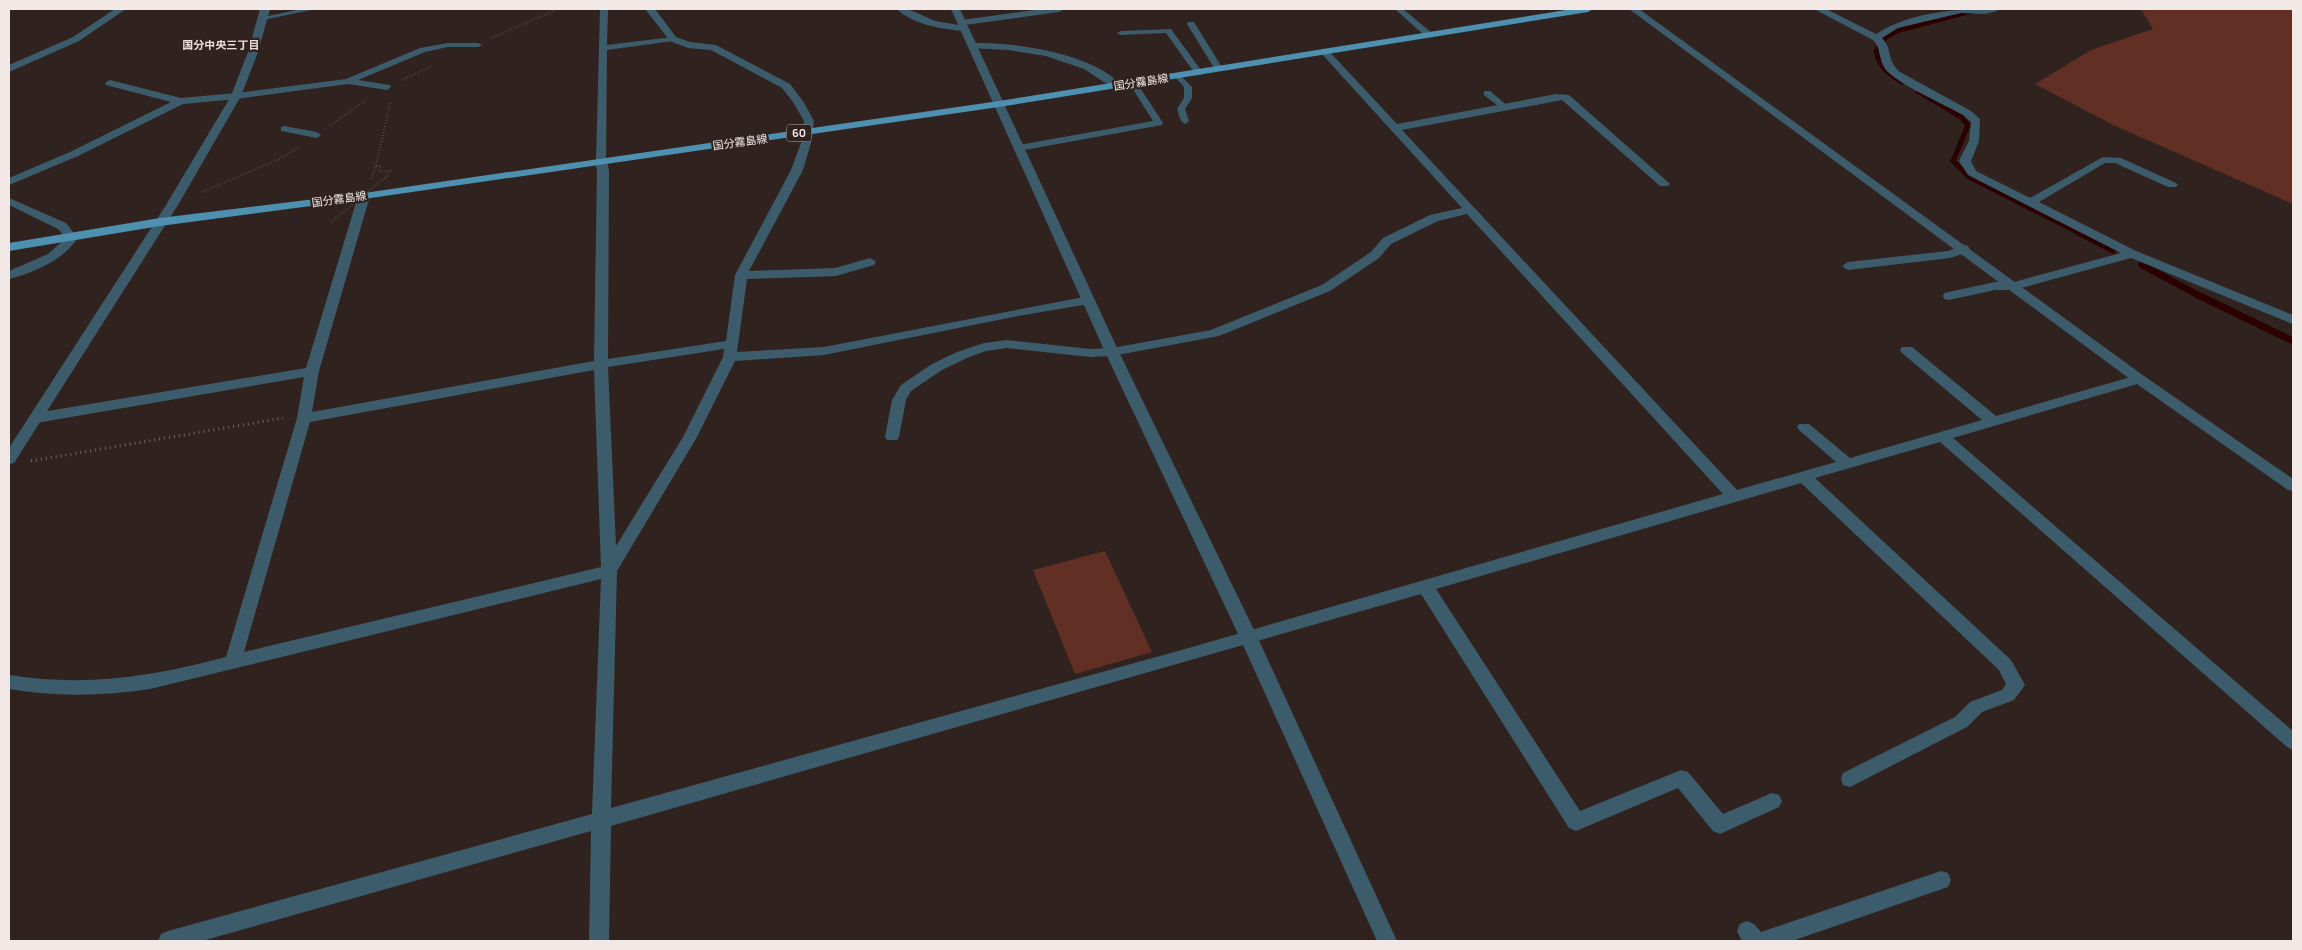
<svg xmlns="http://www.w3.org/2000/svg" width="2302" height="950" viewBox="0 0 2302 950" font-family="Manrope,'Noto Sans JP',sans-serif">
<style>
.green{fill:#612f23}
.lines{fill:none;stroke-linecap:round;stroke-linejoin:round}
.stream-far1{stroke:#2b0000;stroke-width:5}
.stream{stroke:#2b0000;stroke-width:7}
.path-far1{stroke:#716561;stroke-width:2;stroke-dasharray:0.5 2.5;stroke-linecap:butt}
.path{stroke:#716561;stroke-width:3;stroke-dasharray:1 4;stroke-linecap:butt}
.service{fill:#3d5c6b;fill-rule:evenodd}
.minor{fill:#3d5c6b;fill-rule:evenodd}
.tertiary{fill:#3d5c6b;fill-rule:evenodd}
.primary{fill:#4d90af;fill-rule:evenodd}
.path-bridge{stroke:#716561;stroke-width:2;stroke-dasharray:0.5 2.5;stroke-linecap:butt}
.labels{text-anchor:middle;stroke-width:4.5;stroke-linejoin:round;paint-order:stroke}
.far-neighbourhood-label{font-size:11px;font-weight:bold;fill:#eddbd7;stroke:#30231f}
.far-street-label{font-size:11px;fill:#f2e9e6;stroke:#30231f}
.shield{fill:#30231f;stroke:#b8aeaa;stroke-width:1}
.shield-label{font-size:11px;font-weight:bold;fill:#f2e9e6}
</style>
<rect width="100%" height="100%" fill="#30231f"/>
<g class="green">
<polygon points="2141,9 2293,9 2293,204 2113,125 2035,84 2091,50 2153,29"/>
<polygon points="1105,551 1152,652 1075,674 1033,570"/>
</g>
<g class="lines">
<g class="stream-far1">
<path d="M 1902,82 C 1889,74 1879,67 1876,51 L 1886,37 L 1896,31 L 1979,9"/>
<polyline points="1918,91 1961,117 1968,125 1953,161 1969,177 2083,235"/>
</g>
<g class="stream">
<polyline points="2080,233 2113,250"/>
<polyline points="2142,265 2198,295 2293,341"/>
</g>
<g class="path-far1">
<polyline points="492,38 558,9"/>
<polyline points="402,80 430,67"/>
<polyline points="330,126 366,100"/>
<polyline points="376,166 381,166 379,172"/>
<polyline points="371,179 376,166 390,103"/>
<polyline points="202,192 277,160 298,148"/>
</g>
<polyline class="path" points="31,461 283,418"/>
<g class="service">
<polygon points="301,9 311,10 263,20 259,18"/>
<polygon points="600,9 608,9 607,45 673,37 677,39 673,41 607,50 606,161 601,164 596,161"/>
<polygon points="1395,9 1403,9 1432,33 1432,37 1426,37"/>
<polygon points="1188,22 1194,22 1223,69 1222,71 1216,71 1187,24"/>
<polygon points="1171,29 1203,73 1202,75 1196,75 1166,33 1121,35 1117,33 1121,31"/>
<polygon points="448,43 478,43 482,45 478,47 448,47 425,52 358,80 390,85 391,87 387,90 348,84 236,99 232,96 236,93 346,79 420,48"/>
<polygon points="1178,73 1192,87 1192,98 1185,109 1189,121 1185,124 1181,121 1177,109 1184,98 1184,87 1174,76"/>
<polygon points="1133,80 1137,83 1163,123 1162,125 1019,151 1014,148 1019,145 1153,121 1129,83"/>
<polygon points="1484,91 1490,91 1509,107 1502,109 1484,95"/>
<polygon points="284,126 317,132 321,135 317,138 281,131 281,127"/>
</g>
<g class="minor">
<polygon points="115,9 126,9 79,41 9,72 9,65 73,37"/>
<path d="M 645,9 L 655,9 L 676,37 L 690,42 L 716,45 L 790,84 L 803,101 L 814,121 L 811,143 L 803,170 L 749,271 L 835,268 L 870,258 L 876,262 L 874,265 L 836,276 L 747,279 L 737,352 L 824,347 L 1089,296 L 1095,300 L 1089,304 L 1018,316 L 824,355 L 735,361 L 697,437 L 617,571 L 611,808 L 1178,651 L 1723,494 L 1467,214 L 1438,221 L 1391,244 L 1379,258 L 1330,291 L 1219,336 L 1112,356 L 1090,357 L 1007,348 L 986,351 L 967,358 L 942,370 L 911,391 L 906,400 L 899,437 L 897,440 L 887,440 L 885,437 L 892,400 L 901,385 L 932,364 L 957,352 L 984,343 L 1007,340 L 1090,349 L 1112,348 L 1211,330 L 1322,285 L 1371,252 L 1383,238 L 1430,215 L 1462,208 L 1321,53 L 1321,49 L 1327,49 L 1397,124 L 1556,94 L 1569,95 L 1668,182 L 1670,184 L 1668,186 L 1660,186 L 1562,100 L 1402,130 L 1737,490 L 1836,462 L 1799,430 L 1797,427 L 1799,424 L 1809,424 L 1850,458 L 1982,420 L 1902,353 L 1900,350 L 1902,347 L 1912,347 L 1996,416 L 2134,376 L 2144,376 L 2146,379 L 2144,382 L 1953,438 L 2293,731 L 2293,750 L 2287,747 L 1940,442 L 1815,478 L 2011,660 L 2025,685 L 2014,700 L 1982,712 L 1967,727 L 1850,787 L 1843,785 L 1841,779 L 1843,773 L 1955,717 L 1970,702 L 2002,690 L 2006,684 L 1999,670 L 1801,483 L 1436,589 L 1580,811 L 1681,770 L 1688,772 L 1723,814 L 1772,793 L 1779,795 L 1782,801 L 1779,807 L 1720,834 L 1713,831 L 1678,788 L 1576,831 L 1569,828 L 1421,594 L 611,826 L 609,941 L 589,941 L 591,831 L 202,941 L 158,941 L 161,934 L 168,931 L 592,814 L 601,579 L 150,689 C 102,696 57,697 9,689 L 9,675 C 86,687 151,677 226,657 L 297,418 L 304,377 L 36,423 L 31,421 L 29,418 L 31,415 L 36,413 L 306,368 L 358,196 L 364,193 L 370,196 L 319,371 L 312,412 L 594,361 L 597,171 L 595,161 L 601,158 L 607,161 L 609,171 L 608,359 L 726,341 L 735,275 L 791,170 L 801,143 L 804,121 L 793,102 L 782,88 L 711,50 L 688,48 L 670,41 ZM 724,349 L 723,357 L 683,437 L 616,546 L 608,367 ZM 594,370 L 601,567 L 244,652 L 310,422 Z"/>
<path d="M 897,9 L 908,9 L 935,21 L 959,25 L 959,21 L 962,20 L 1042,9 L 1064,9 L 1059,12 L 965,25 L 969,28 L 964,31 C 943,29 913,25 897,9 Z"/>
<path d="M 1814,9 L 1826,9 L 1876,34 C 1912,11 1957,9 1998,9 L 1997,11 L 1985,14 L 1961,13 L 1898,28 L 1882,38 C 1893,49 1886,60 1900,72 L 1971,111 L 1980,119 L 1979,141 L 1971,161 L 1976,171 L 2030,198 L 2103,157 L 2121,158 L 2176,183 L 2178,185 L 2176,187 L 2168,187 L 2115,163 L 2105,163 L 2039,202 L 2136,251 L 2293,315 L 2293,324 L 2131,258 L 2014,290 L 1995,290 L 1949,300 L 1944,299 L 1943,296 L 1944,293 L 1995,282 L 2014,282 L 2121,253 L 1968,175 L 1959,161 L 1969,141 L 1971,122 L 1963,115 C 1945,105 1898,84 1886,70 C 1878,60 1882,49 1873,40 Z"/>
<path d="M 972,43 C 1013,42 1094,53 1122,86 L 1121,88 L 1113,88 L 1084,69 L 1046,56 L 1008,50 L 969,48 L 969,44 Z"/>
<polygon points="110,80 181,98 236,93 241,96 236,99 183,104 78,156 9,185 9,178 70,152 171,102 106,85 105,83"/>
<path d="M 9,198 L 66,223 L 78,238 C 62,261 35,272 9,279 L 9,271 L 48,254 L 66,238 L 58,229 L 9,205 Z"/>
<polygon points="1964,245 1968,246 1970,249 1968,252 1950,258 1848,270 1842,266 1848,262 1948,251"/>
<polygon points="1941,871 1948,873 1951,880 1948,887 1792,941 1742,941 1737,931 1740,924 1747,921 1754,924 1761,932"/>
</g>
<g class="tertiary">
<polygon points="260,9 270,9 258,52 241,96 178,205 14,463 9,464 9,448 166,205 231,96 248,52"/>
<polygon points="951,9 960,9 1119,352 1257,636 1397,941 1377,941 1239,636 1105,352"/>
<polygon points="1629,9 1639,9 2144,376 2293,479 2293,491 2288,490 2134,382"/>
</g>
<polygon class="primary" points="1572,9 1593,9 1588,12 999,107 364,199 160,226 9,251 9,243 160,218 364,193 999,101"/>
<polyline class="path-bridge" points="331,222 387,176 390,171 379,172"/>
</g>
<g class="labels">
<g class="far-neighbourhood-label">
<text x="221" y="49">国分中央三丁目</text>
</g>
<g class="far-street-label">
<text transform="translate(1141 82) rotate(-9)" y="4">国分霧島線</text>
<text transform="translate(740 142) rotate(-8)" y="4">国分霧島線</text>
<text transform="translate(339 199) rotate(-8)" y="4">国分霧島線</text>
</g>
<rect class="shield" x="786.5" y="124.5" width="25" height="17" rx="4"/>
<g class="shield-label">
<text x="799" y="137">60</text>
</g>
</g>
<rect width="2302" height="950" fill="none" stroke="#f2e9e6" stroke-width="20"/>
</svg>
